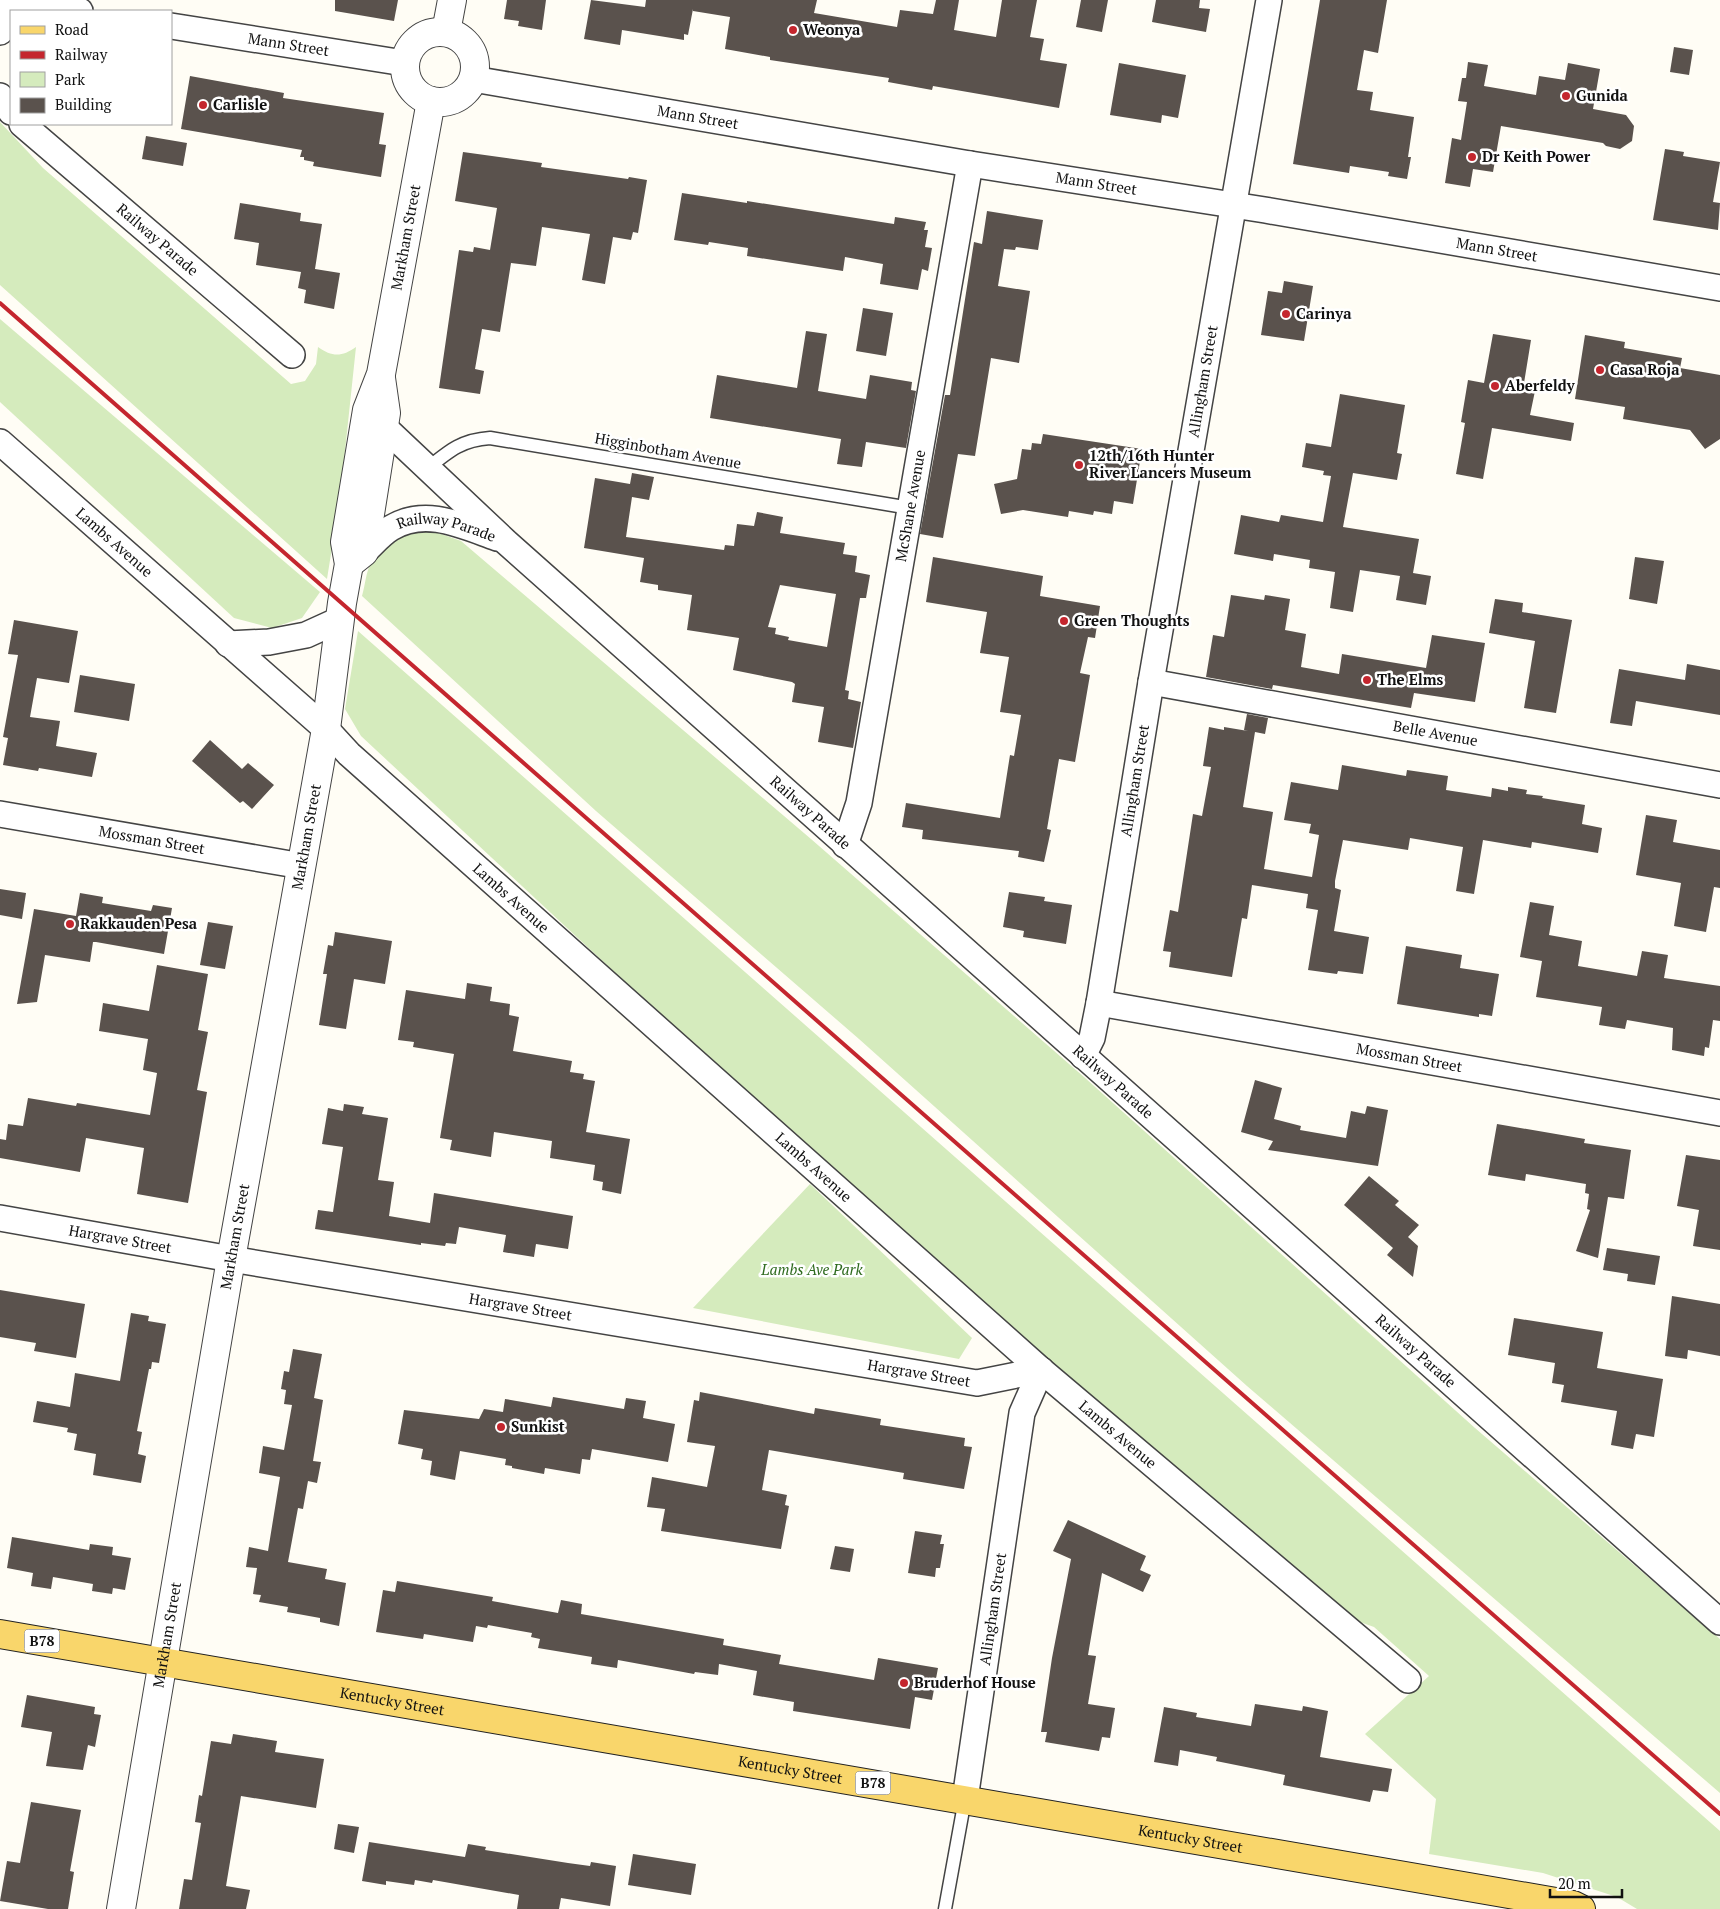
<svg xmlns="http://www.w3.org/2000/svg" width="1720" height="1909" viewBox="0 0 1720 1909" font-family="'PT Serif',serif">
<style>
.green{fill:#d5ebbd}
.building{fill:#5a524d;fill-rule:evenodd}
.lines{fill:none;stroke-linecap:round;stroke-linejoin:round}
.service-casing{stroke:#444;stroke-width:15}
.minor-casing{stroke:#444;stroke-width:28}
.tertiary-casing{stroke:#444;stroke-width:30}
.primary-casing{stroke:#222;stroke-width:30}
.service{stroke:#fff;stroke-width:12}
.minor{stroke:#fff;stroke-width:25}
.tertiary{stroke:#fff;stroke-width:28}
.primary{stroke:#f9d66b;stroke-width:28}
.rail{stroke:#c4262e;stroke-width:4}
.poi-dot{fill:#c4262e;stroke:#fff;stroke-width:2}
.labels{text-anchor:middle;stroke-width:5;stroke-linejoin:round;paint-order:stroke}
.shield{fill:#fff;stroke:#585858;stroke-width:1}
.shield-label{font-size:14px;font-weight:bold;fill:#111}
.poi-label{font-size:15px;font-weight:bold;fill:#111;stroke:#fff;text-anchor:start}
.street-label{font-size:15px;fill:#111;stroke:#fff}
.park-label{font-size:15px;font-style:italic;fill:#2f6b1f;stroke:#fff}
</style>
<rect width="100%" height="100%" fill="#fffdf5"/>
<g class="green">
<path d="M 0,122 L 43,168 L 291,384 L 305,381 L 316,364 L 318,347 C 332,357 342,357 356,347 L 340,498 L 327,579 L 0,285 Z"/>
<polygon points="0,319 320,592 302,618 272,628 234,618 0,402"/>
<path d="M 430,530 L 461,541 L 811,839 L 1084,1077 L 1475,1428 L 1720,1639 L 1720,1793 L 1247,1386 L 859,1039 L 596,811 L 362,596 C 365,586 366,572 371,562 C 383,540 407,533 430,530 Z"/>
<polygon points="358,631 1720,1831 1720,1909 1637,1909 1617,1897 1543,1873 1429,1854 1436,1799 1365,1734 1429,1676 1374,1627 1343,1616 1254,1542 624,981 361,736 345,709"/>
<polygon points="810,1184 972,1338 959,1359 693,1308"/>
</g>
<g class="building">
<polygon points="335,0 398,0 394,21 335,11"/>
<polygon points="507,0 546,0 542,30 518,26 519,21 504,19"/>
<polygon points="591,0 645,7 646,0 817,0 814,13 897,27 900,10 933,14 936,0 959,0 954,30 996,37 1002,0 1037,0 1030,37 1044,39 1040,60 1067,64 1059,108 933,86 932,90 888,82 889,78 770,60 770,57 725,49 730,17 693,11 693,9 688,35 684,34 684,40 622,30 620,45 584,39"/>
<polygon points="1081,0 1108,0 1102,32 1076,27"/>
<polygon points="1156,0 1200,0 1199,8 1210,9 1206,32 1152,22"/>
<polygon points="1320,0 1387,0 1378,53 1364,50 1357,90 1373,92 1370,110 1414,117 1408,157 1411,157 1407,179 1388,176 1389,172 1350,166 1349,173 1293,164"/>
<polygon points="1674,47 1693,50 1689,75 1670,72"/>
<polygon points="1468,62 1488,65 1484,86 1536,95 1539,76 1565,80 1568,63 1600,69 1593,109 1626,115 1634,126 1632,141 1620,149 1606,146 1603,143 1501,126 1493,172 1473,169 1470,187 1445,183 1452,138 1461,140 1467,102 1458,101 1462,78 1466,78"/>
<polygon points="1119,63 1186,75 1178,118 1162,115 1161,123 1110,115"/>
<polygon points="190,76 284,93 283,98 384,113 379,144 386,145 381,177 313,166 314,162 304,160 304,157 300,157 302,150 181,129"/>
<polygon points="146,136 187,143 183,166 142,159"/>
<polygon points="1665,149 1684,152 1683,156 1720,162 1713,202 1720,203 1718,230 1653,220"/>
<polygon points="463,152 542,163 541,167 628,179 629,177 647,180 638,233 633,232 631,240 613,237 605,284 582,280 590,234 542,227 536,266 511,263 500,332 482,329 475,369 484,371 480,394 439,388 459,250 473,252 474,247 490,250 497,208 455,201"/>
<polygon points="682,193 747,203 747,201 894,224 895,217 926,222 924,230 928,230 925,247 932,248 928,271 922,269 918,290 880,284 883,264 845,257 843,271 747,256 748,248 709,242 708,245 674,240"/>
<polygon points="240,203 301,213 300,221 322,224 315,269 340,273 334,309 304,303 306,290 298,288 301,272 256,265 259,243 234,239"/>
<polygon points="987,211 1043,220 1038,250 1016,247 1015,250 1004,249 998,286 1030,291 1019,363 991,358 975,456 958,454 943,538 920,534 945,395 950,395 974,242 982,244"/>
<polygon points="1284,281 1313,286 1304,341 1261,335 1268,291 1282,293"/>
<polygon points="863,308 893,313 886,356 856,351"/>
<polygon points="806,331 827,334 818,391 866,399 870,375 912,382 911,390 916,391 906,448 866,442 862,467 837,464 841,439 710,418 717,375 797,388"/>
<polygon points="1493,334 1531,340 1523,389 1535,391 1530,415 1574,423 1571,441 1492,428 1483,479 1456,474 1465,423 1461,422 1468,380 1484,383"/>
<polygon points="1585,335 1625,342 1624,348 1682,358 1680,368 1720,375 1720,439 1705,449 1690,430 1623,419 1625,407 1575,399"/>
<polygon points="1340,394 1405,405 1397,453 1402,454 1397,480 1353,473 1343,527 1419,539 1413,573 1431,576 1426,605 1396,600 1400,576 1360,570 1353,612 1330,608 1335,572 1309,568 1310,560 1274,554 1273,561 1234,554 1241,515 1279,522 1281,515 1323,522 1331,476 1323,475 1324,471 1302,467 1306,443 1331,447"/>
<polygon points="1043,434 1142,449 1133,504 1114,501 1112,514 1094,511 1093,515 1069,511 1068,517 1023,510 1001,514 994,484 1017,479 1022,449 1031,450 1032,443 1041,444"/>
<path d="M 632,473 L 654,477 L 649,500 L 632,497 L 626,537 L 724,550 L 725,545 L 734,546 L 737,524 L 754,526 L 757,512 L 783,517 L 780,533 L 845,543 L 843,554 L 857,556 L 855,572 L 870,575 L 866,598 L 860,598 L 845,690 L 849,691 L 848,699 L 861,702 L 853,748 L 818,742 L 824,707 L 792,702 L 795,684 L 792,682 L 733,670 L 739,638 L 687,630 L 692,595 L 658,590 L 658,585 L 640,582 L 644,558 L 584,548 L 595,478 L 630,484 ZM 780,585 L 836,594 L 827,647 L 788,640 L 789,637 L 775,634 L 776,628 L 768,627 Z"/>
<polygon points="933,557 1043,576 1040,596 1100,606 1095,638 1088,637 1080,673 1090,675 1075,762 1059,759 1047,829 1051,830 1044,862 1018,857 1019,851 922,839 923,830 902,827 906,803 1000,818 1010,755 1014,756 1021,715 1000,712 1009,657 980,653 987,612 926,602"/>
<polygon points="1635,557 1664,561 1657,604 1629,599"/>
<polygon points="1231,595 1264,600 1265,595 1290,599 1285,630 1306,634 1301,667 1339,674 1342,654 1426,668 1432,635 1485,643 1475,702 1414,693 1411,708 1273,685 1272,689 1206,677 1213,635 1224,637"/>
<polygon points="1495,599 1523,603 1522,612 1572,620 1556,713 1524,708 1535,641 1489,633"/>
<polygon points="14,620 78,631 69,683 37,678 30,717 60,721 56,746 97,753 92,777 39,768 38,771 3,765 8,738 3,737 18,655 8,654"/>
<polygon points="1687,664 1720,670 1720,715 1636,701 1632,726 1610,723 1619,669 1685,680"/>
<polygon points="80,675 135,684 129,721 74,712"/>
<polygon points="1247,714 1268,718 1265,734 1255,732 1243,807 1273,812 1264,869 1312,877 1319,835 1309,833 1311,824 1284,820 1291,782 1338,790 1342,765 1406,776 1407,770 1448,776 1446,790 1491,797 1492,788 1508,791 1508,787 1527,790 1526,794 1543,796 1542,798 1585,805 1582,824 1602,828 1598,853 1532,842 1531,848 1483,840 1474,894 1456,891 1463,847 1410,838 1408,850 1343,840 1335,881 1335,888 1341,890 1334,931 1369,937 1363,974 1338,971 1337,974 1308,970 1318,910 1306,908 1308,894 1252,885 1247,919 1242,918 1232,977 1169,967 1171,952 1163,951 1170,910 1178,912 1193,814 1202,816 1211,767 1203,766 1209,727 1224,730 1224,727 1248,731 1244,730"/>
<polygon points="210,740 242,769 248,763 274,785 252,809 243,801 240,803 192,761"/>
<polygon points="1646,815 1677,820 1673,842 1720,850 1720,888 1714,887 1706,932 1674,926 1681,883 1636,875"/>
<polygon points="0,889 26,893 22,919 0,915"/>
<polygon points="1009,892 1045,897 1044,901 1072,905 1066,944 1023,937 1024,931 1003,927"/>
<polygon points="80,893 103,897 102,903 151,911 153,905 172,908 164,954 96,942 93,942 90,962 45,955 37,1002 17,1004 34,909 76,916"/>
<polygon points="1530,902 1554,906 1549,935 1582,941 1578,966 1637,976 1642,951 1668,955 1664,978 1720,986 1720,1021 1713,1020 1709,1048 1705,1047 1704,1056 1672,1050 1673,1028 1627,1020 1625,1029 1599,1025 1602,1007 1536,997 1542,961 1520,957"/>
<polygon points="208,922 233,926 225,969 200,965"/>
<polygon points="335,932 392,941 385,984 354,979 346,1029 319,1025 327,974 323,974 328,945 333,946"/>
<polygon points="1406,946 1462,955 1460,968 1499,974 1492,1016 1479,1014 1479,1017 1397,1004"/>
<polygon points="157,965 208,974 198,1030 208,1032 197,1090 207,1092 188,1203 137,1194 144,1148 86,1138 80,1172 0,1158 0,1139 6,1140 8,1124 23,1126 28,1098 76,1106 77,1103 150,1115 157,1073 143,1070 148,1039 99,1031 103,1003 149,1011"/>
<polygon points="467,983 492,987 490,1001 510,1004 509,1015 519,1017 513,1051 572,1061 570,1072 584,1074 583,1079 595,1081 586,1132 630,1139 621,1194 602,1190 603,1182 593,1180 595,1165 550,1158 552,1141 494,1132 491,1157 450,1150 452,1140 440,1138 454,1054 413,1047 414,1042 398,1040 406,990 465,999"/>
<polygon points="1255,1080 1282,1088 1274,1119 1301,1126 1300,1130 1346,1138 1351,1111 1365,1114 1367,1106 1388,1110 1378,1166 1268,1150 1273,1141 1241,1132"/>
<polygon points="344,1104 364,1107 362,1114 388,1118 378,1180 394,1182 389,1216 430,1223 434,1193 573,1216 568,1249 536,1244 534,1257 503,1252 506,1235 459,1227 456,1244 446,1243 445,1246 421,1243 421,1245 315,1229 318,1210 333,1212 343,1147 322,1144 328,1108 343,1111"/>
<polygon points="1497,1124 1585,1139 1584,1143 1631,1150 1624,1199 1608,1197 1598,1258 1576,1251 1590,1210 1587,1209 1589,1194 1585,1193 1586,1184 1526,1174 1525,1181 1488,1175"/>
<polygon points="1686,1155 1720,1160 1720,1250 1693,1246 1699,1210 1677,1206"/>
<polygon points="1369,1176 1399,1201 1395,1205 1419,1225 1408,1237 1418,1246 1413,1277 1387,1255 1393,1248 1344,1205"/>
<polygon points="1607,1248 1660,1256 1655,1285 1627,1281 1628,1274 1603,1270"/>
<polygon points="0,1290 85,1304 76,1358 34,1351 36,1343 0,1337"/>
<polygon points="1672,1296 1720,1304 1720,1356 1688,1350 1687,1359 1665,1356"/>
<polygon points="131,1313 149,1316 148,1321 166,1324 159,1363 152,1362 151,1369 149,1369 137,1431 142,1432 138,1454 146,1456 141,1483 93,1475 96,1454 74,1450 77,1434 67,1432 68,1428 33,1422 37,1401 70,1407 75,1373 120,1381"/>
<polygon points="1514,1318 1603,1332 1597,1368 1663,1379 1654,1437 1636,1434 1633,1449 1611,1445 1617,1411 1561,1402 1564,1385 1552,1383 1555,1363 1508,1355"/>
<polygon points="293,1349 322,1354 314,1398 323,1400 313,1461 321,1462 317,1483 308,1481 303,1509 298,1508 288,1562 327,1569 325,1579 346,1583 339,1626 320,1622 320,1618 287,1612 288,1607 259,1602 261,1595 253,1594 257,1568 246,1567 249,1547 268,1551 280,1477 259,1473 263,1446 284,1450 292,1405 284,1404 286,1390 281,1389 284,1371 289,1372"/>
<polygon points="700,1392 814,1414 815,1408 881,1419 880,1425 965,1438 964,1446 972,1447 964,1489 903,1479 904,1473 769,1450 762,1490 787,1495 785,1505 789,1506 781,1549 661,1531 665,1509 647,1507 652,1477 707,1487 715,1446 687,1442 694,1400 699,1401"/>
<polygon points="553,1397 624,1409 626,1398 646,1401 643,1418 675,1424 668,1462 592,1449 590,1460 582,1459 580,1474 545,1468 544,1474 512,1468 512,1466 505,1465 506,1459 460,1451 455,1480 430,1475 432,1461 421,1459 423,1449 398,1444 404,1410 479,1419 484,1409 503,1412 505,1399 551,1407"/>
<polygon points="1068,1520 1146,1556 1140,1570 1151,1575 1143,1592 1102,1573 1088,1655 1096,1656 1088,1704 1115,1708 1110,1738 1102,1737 1099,1751 1045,1742 1047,1732 1041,1732 1052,1658 1071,1559 1053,1551"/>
<polygon points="915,1531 942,1535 940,1544 944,1544 940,1568 936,1568 935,1577 908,1573"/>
<polygon points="12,1537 89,1550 90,1544 113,1547 112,1555 131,1558 125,1590 113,1588 112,1594 92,1591 93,1584 53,1577 51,1589 31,1586 33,1573 7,1568"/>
<polygon points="835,1546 854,1549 850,1572 830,1569"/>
<polygon points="397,1581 493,1597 492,1601 558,1613 561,1600 582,1604 581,1614 724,1639 723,1645 781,1655 779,1664 874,1680 878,1658 938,1668 932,1700 915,1697 910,1729 793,1711 794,1702 753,1695 757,1671 719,1664 718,1675 695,1672 694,1674 618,1660 617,1668 591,1664 592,1657 538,1648 540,1639 531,1637 532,1633 488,1625 487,1628 476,1626 473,1642 424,1634 423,1639 376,1632 383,1590 395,1592"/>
<polygon points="27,1695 95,1707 94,1714 101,1715 95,1747 88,1745 83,1770 46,1766 52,1732 21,1727"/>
<polygon points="1255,1704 1302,1711 1303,1706 1328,1711 1320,1757 1392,1769 1388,1792 1373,1790 1370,1802 1283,1785 1285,1775 1216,1761 1217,1757 1180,1750 1178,1766 1154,1762 1164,1707 1197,1713 1196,1717 1251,1726"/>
<polygon points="233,1734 277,1741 275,1752 324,1759 316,1808 241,1796 226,1886 250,1890 246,1909 179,1909 184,1879 192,1880 201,1823 195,1822 199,1795 202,1796 211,1741 231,1744"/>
<polygon points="31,1802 81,1810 70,1871 74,1872 68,1909 48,1909 0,1901 7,1861 20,1863"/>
<polygon points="338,1824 359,1827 354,1853 334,1849"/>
<polygon points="369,1842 465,1857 468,1844 486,1847 485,1850 568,1863 590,1866 591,1862 616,1866 610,1906 561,1898 559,1909 517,1909 519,1895 433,1880 432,1883 415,1880 414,1885 386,1881 386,1885 362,1881"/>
<polygon points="633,1854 696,1864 691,1895 628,1885"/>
</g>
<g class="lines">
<defs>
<g id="service">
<path d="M 428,468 C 450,450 462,440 490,438 L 910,508"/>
<polyline points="945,1909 965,1799"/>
</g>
<g id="minor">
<polyline points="11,0 80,11"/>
<path id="s1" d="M 171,26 L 404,63"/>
<polyline points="0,32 3,0"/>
<path id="s2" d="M 473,79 L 970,164 L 1265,210 L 1720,288"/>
<polyline points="0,96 11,112"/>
<path id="s3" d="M 22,124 L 292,355"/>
<path id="s4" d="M 384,427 L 506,542 L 1720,1622"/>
<path id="s5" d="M 0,442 L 326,729 L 349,754 L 1041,1370 L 1408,1680"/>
<path id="s6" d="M 364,552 C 373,544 381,534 391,528 C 426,507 463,526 497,538"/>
<polyline points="228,644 269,642 306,635 339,620"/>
<path id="s7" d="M 1151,682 L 1720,785"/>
<path id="s8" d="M 0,814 L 302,866"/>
<path id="s9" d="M 845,845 L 859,803 L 970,164"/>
<path id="s10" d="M 1099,1003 L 1720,1113"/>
<path id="s11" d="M 1083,1056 L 1092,1038 L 1099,1003 L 1151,682 L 1269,0"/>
<path id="s12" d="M 0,1218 L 231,1259 L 977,1383 L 1041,1370"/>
<path id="s13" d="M 965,1799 L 1022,1413 L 1041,1370"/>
</g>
<g id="tertiary">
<polyline points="446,32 452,0"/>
<circle cx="440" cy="67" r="35"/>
<polyline points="349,564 364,552 386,413 381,378"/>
<path id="s14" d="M 121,1909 L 231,1259 L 326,729 L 342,603 L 349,564 L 345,542 L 367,410 L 381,374 L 431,101"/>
</g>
<g id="primary">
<path id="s15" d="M 0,1634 L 1573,1905 L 1581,1909"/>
</g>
</defs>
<use href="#service" class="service-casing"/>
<use href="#minor" class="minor-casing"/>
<use href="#tertiary" class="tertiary-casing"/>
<use href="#primary" class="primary-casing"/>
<use href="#service" class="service"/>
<use href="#minor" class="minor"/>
<use href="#tertiary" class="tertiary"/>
<use href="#primary" class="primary"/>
<polyline class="rail" points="0,303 1720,1814"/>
</g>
<g class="poi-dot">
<circle cx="793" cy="30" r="5"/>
<circle cx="1566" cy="96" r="5"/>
<circle cx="203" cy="105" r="5"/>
<circle cx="1472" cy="157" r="5"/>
<circle cx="1286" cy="314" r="5"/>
<circle cx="1600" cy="370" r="5"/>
<circle cx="1495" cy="386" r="5"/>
<circle cx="1079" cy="465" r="5"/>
<circle cx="1064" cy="621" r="5"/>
<circle cx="1367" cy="680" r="5"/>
<circle cx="70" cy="924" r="5"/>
<circle cx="501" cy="1427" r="5"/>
<circle cx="904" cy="1683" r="5"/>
</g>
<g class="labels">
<g class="shield">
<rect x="24.5" y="1629.5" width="35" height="23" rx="4"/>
<rect x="855.5" y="1771.5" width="35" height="23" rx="4"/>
</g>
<g class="shield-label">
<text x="42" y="1646">B78</text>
<text x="873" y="1788">B78</text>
</g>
<g class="poi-label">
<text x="803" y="35">Weonya</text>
<text x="1576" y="101">Gunida</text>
<text x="213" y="110">Carlisle</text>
<text x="1482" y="162">Dr Keith Power</text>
<text x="1296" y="319">Carinya</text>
<text x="1610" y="375">Casa Roja</text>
<text x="1505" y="391">Aberfeldy</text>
<text x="1089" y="461">12th/16th Hunter<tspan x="1089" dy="17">River Lancers Museum</tspan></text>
<text x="1074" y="626">Green Thoughts</text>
<text x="1377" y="685">The Elms</text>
<text x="80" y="929">Rakkauden Pesa</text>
<text x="511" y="1432">Sunkist</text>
<text x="914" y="1688">Bruderhof House</text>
</g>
<g class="street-label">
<text dy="5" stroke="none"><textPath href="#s1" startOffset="119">Mann Street</textPath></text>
<text dy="5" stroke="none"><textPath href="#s2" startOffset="228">Mann Street</textPath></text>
<text dy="5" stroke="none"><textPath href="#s2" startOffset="632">Mann Street</textPath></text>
<text dy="5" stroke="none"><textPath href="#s14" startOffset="1698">Markham Street</textPath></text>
<text dy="5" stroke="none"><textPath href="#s3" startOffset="178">Railway Parade</textPath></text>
<text dy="5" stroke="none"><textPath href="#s2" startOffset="1038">Mann Street</textPath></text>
<text dy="5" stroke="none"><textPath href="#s11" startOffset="686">Allingham Street</textPath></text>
<text transform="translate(668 451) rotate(10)" y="5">Higginbotham Avenue</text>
<text dy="5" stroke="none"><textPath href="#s9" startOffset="346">McShane Avenue</textPath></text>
<text dy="5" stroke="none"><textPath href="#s6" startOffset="94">Railway Parade</textPath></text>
<text dy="5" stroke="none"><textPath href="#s5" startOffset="152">Lambs Avenue</textPath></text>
<text dy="5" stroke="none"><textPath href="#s7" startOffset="289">Belle Avenue</textPath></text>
<text dy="5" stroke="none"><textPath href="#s11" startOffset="281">Allingham Street</textPath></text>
<text dy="5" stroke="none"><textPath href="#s4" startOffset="575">Railway Parade</textPath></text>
<text dy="5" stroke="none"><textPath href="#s14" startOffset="1088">Markham Street</textPath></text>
<text dy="5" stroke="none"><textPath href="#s8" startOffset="154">Mossman Street</textPath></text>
<text dy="5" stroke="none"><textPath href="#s5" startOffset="685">Lambs Avenue</textPath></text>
<text dy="5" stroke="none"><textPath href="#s10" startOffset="315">Mossman Street</textPath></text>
<text dy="5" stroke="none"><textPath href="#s4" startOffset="980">Railway Parade</textPath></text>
<text dy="5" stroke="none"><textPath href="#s5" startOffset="1090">Lambs Avenue</textPath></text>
<text dy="5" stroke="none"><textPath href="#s14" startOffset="682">Markham Street</textPath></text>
<text dy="5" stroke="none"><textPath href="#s12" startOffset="122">Hargrave Street</textPath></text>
<text dy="5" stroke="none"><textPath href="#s12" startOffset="528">Hargrave Street</textPath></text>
<text dy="5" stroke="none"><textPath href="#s4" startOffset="1385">Railway Parade</textPath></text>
<text dy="5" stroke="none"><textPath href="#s12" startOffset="932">Hargrave Street</textPath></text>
<text dy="5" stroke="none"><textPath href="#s5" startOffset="1495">Lambs Avenue</textPath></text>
<text dy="5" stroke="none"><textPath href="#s13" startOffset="192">Allingham Street</textPath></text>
<text dy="5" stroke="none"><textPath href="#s14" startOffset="278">Markham Street</textPath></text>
<text dy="5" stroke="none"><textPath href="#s15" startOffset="398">Kentucky Street</textPath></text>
<text dy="5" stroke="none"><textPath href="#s15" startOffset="802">Kentucky Street</textPath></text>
<text dy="5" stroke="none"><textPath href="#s15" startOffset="1208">Kentucky Street</textPath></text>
</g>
<g class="park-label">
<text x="812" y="1275">Lambs Ave Park</text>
</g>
</g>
<rect x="10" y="10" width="162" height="115" fill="#ffffff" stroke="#a0a0a0"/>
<rect x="20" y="26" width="25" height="8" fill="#f9d66b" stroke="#a0a0a0"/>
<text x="55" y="35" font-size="15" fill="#111111">Road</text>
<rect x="20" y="51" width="25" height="8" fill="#c4262e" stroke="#a0a0a0"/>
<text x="55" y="60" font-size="15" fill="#111111">Railway</text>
<rect x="20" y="72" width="25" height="15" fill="#d5ebbd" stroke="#a0a0a0"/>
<text x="55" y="85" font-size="15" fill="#111111">Park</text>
<rect x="20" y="98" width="25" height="15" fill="#5a524d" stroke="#a0a0a0"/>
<text x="55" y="110" font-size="15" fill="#111111">Building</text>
<path d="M1550 1889v8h72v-8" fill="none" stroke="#111111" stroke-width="2.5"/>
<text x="1558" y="1889" font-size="15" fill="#111111" stroke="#ffffff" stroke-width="4" paint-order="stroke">20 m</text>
</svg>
